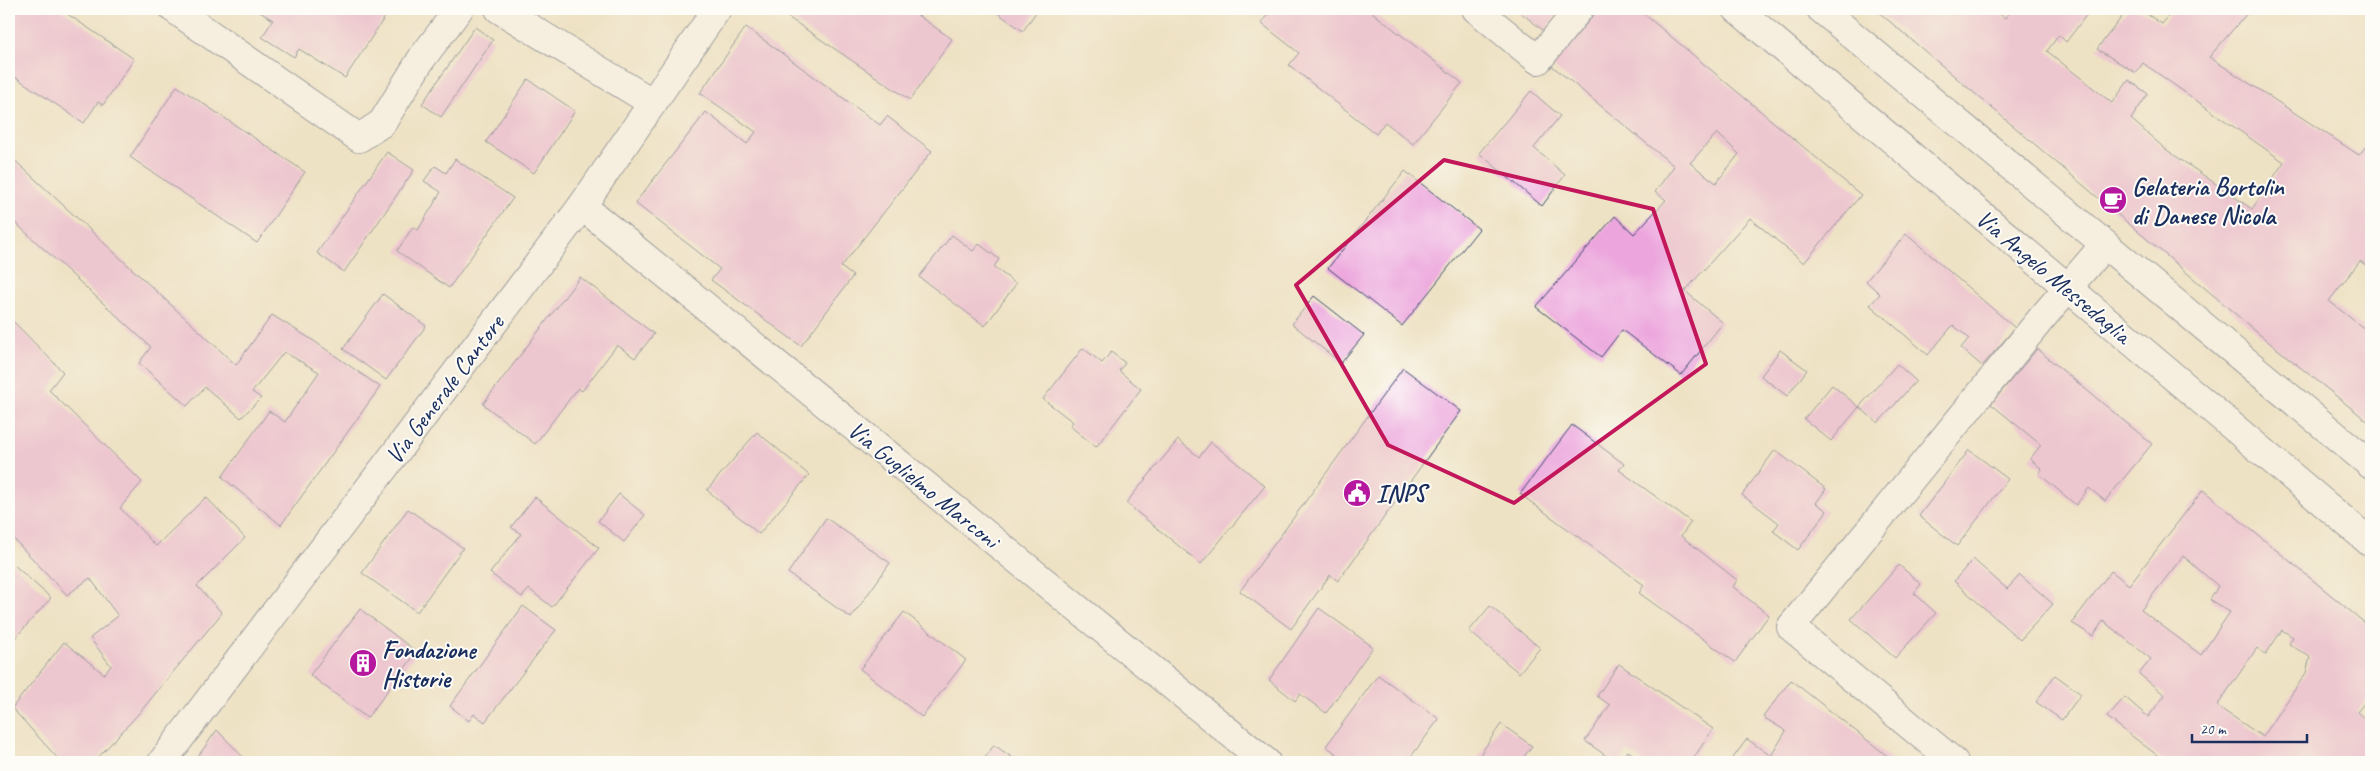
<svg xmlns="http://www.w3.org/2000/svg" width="2380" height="771" viewBox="0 0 2380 771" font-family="Caveat,sans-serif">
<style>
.building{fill:#eca6dd;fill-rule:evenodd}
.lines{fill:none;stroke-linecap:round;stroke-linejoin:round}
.minor-casing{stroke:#3b4a6d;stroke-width:30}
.major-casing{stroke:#3b4a6d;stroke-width:30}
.minor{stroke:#fff;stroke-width:28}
.major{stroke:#fff;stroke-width:28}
.marked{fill:none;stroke:#c2185b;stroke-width:4;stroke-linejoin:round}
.labels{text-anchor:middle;stroke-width:4;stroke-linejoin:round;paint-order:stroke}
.poi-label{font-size:25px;font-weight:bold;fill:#1b2f5e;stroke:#fdfcf7;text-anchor:start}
.street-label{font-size:25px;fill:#1b2f5e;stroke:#fdfcf7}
</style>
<rect width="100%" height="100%" fill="#fdfcf7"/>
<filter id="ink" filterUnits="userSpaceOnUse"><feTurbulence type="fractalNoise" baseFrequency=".02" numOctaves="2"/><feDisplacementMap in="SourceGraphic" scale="10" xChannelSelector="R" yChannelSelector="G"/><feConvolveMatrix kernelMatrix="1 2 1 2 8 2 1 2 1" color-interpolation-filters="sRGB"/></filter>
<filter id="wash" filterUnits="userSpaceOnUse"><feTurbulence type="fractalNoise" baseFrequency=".0096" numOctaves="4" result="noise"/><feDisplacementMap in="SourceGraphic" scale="20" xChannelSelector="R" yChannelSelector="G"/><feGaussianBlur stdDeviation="1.12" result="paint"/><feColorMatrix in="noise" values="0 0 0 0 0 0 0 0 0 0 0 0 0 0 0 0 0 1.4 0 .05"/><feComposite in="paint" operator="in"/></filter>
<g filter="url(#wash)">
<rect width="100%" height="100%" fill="#eee2c4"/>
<g id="blocks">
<g class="building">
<polygon points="9,9 60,9 134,59 103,105 98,102 84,123 9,73"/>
<polygon points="255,9 390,9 345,78 299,49 294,57 262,37 273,20"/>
<polygon points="776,9 915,9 913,12 952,39 910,100"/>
<polygon points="992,9 1038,9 1023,31"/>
<polygon points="1272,9 1368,9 1462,83 1413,144 1385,122 1376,134 1289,65 1299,53 1261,23"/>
<polygon points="1516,9 1562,9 1544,31"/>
<path d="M 1599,9 L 1638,9 L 1861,195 L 1804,263 L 1750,218 L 1685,291 L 1723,323 L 1681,375 L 1622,330 L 1601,357 L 1536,307 L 1615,216 L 1634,234 L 1666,200 L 1655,192 L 1674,166 L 1551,65 ZM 1717,133 L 1739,154 L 1716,183 L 1690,163 Z"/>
<polygon points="1875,9 1992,9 2005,18 2013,9 2091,9 2066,42 2059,35 2047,51 2112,103 2129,80 2148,94 2131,119 2164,148 2252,209 2284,162 2143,63 2136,73 2097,49 2128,9 2139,9 2162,24 2175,9 2251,9 2209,57 2359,155 2371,140 2371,269 2360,261 2329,301 2371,334 2371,424 2265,339"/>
<polygon points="475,27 493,40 441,117 422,104"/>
<polygon points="746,27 880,125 887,116 932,151 841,267 853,276 801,346 711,280 720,269 635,203 706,112 747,144 756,132 700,93"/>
<polygon points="528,79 575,111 534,173 486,142"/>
<polygon points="177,86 305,172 257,243 130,157"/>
<polygon points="1531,91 1560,116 1534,148 1565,175 1542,206 1479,153"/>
<polygon points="387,152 414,170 344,272 317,253"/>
<polygon points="9,155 236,365 272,315 314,341 380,387 281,525 222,477 269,411 285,422 319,372 284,352 252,392 261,398 241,418 205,387 187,406 139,363 151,347 9,217"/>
<polygon points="455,159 513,198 449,288 397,251 413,227 418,230 441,192 424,181 435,166 446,173"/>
<polygon points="1405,171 1479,229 1402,326 1328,268"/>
<polygon points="1906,234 2015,328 1982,366 1961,348 1969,338 1953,325 1928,355 1870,305 1880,294 1866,281"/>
<polygon points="952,235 973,251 979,244 999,259 994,267 1016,284 985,326 919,277"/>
<polygon points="580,277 654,334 635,358 617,345 582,391 578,388 535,444 483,404"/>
<polygon points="383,294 426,326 386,380 343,349"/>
<polygon points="1314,296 1364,335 1341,363 1292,324"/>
<polygon points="9,317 63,372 49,390 142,482 120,508 156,546 206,497 245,538 197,586 222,613 140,712 94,762 61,762 12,708 64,642 104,674 111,666 90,638 118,616 90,578 67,595 9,534"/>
<polygon points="1083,348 1102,363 1111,352 1125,363 1119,371 1141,389 1096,447 1070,426 1073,422 1043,399"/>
<polygon points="2037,349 2152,444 2105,501 2089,488 2076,505 2039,474 2042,469 2030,459 2041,445 1991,404"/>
<polygon points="1780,350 1807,370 1787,396 1761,376"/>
<polygon points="1897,364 1916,381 1878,423 1859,407"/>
<polygon points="1403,368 1461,411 1338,581 1330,575 1291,629 1240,591"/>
<polygon points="1832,385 1859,407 1831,441 1804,419"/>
<polygon points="1572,425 1624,464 1619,470 1691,522 1681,536 1737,580 1733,587 1769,615 1735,662 1639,593 1644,585 1520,494"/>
<polygon points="757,432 809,475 759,534 707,490"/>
<polygon points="1178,440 1199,457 1211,442 1265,486 1201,564 1126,503"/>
<polygon points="1775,450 1826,489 1816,503 1827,511 1798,550 1773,531 1779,523 1742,495"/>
<polygon points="1969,450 2008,479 1957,546 1919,516"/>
<path d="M 2203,490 L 2371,628 L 2371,697 L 2370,696 L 2357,712 L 2371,724 L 2371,762 L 2166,762 L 2107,717 L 2125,697 L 2148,717 L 2165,695 L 2139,674 L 2151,659 L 2103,621 L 2093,636 L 2072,623 L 2111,571 L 2129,585 ZM 2183,556 L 2218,586 L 2210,600 L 2230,612 L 2201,655 L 2141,610 ZM 2282,630 L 2293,637 L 2289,644 L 2310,657 L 2306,673 L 2263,737 L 2217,706 L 2257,648 L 2266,654 Z"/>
<polygon points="619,494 645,515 624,542 598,521"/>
<polygon points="535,497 599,548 552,607 529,589 522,597 490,573 521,534 511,527"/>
<polygon points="408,509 463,548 417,612 362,573"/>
<polygon points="826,518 890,563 851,618 788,573"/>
<polygon points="1973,559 2007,589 2020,575 2053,604 2020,640 1954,581"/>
<polygon points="13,564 51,598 9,645 9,568"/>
<polygon points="1899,565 1921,584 1914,593 1936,613 1895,658 1851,619"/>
<polygon points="523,606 556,630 485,722 474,714 469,721 450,706"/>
<polygon points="1490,606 1540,648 1519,673 1469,631"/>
<polygon points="1319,608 1373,647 1326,713 1300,694 1295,701 1269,680"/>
<polygon points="360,609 417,652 367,718 310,675"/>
<polygon points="904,612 966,660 922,717 860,669"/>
<polygon points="1619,664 1713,729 1691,762 1644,762 1628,751 1620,762 1615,762 1585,741 1610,705 1597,696"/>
<polygon points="1378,675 1439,719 1407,762 1347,762 1326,746"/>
<polygon points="2055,675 2081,694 2062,720 2036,702"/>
<polygon points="1791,680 1895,762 1730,762 1747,739 1771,756 1786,731 1763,717"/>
<polygon points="1501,724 1532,746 1520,762 1475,762"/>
<polygon points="217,730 248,762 194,762"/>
<polygon points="994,745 1019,762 982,762"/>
</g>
</g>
</g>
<g filter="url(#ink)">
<use href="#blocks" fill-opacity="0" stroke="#3b4a6d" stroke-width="1"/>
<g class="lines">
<defs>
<g id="minor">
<polyline points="174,9 359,138 382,123 422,58 459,9"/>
<polyline points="499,9 653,103"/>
<polyline points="1476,9 1538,60 1579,9"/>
<polyline points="582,206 1266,762"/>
<polyline points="162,762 582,206 717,9"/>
<polyline points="1954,762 1791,627 2041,319 2105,244"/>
</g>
<g id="major">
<polyline points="1737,9 2371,543"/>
<polyline points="1821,9 2371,465"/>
</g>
</defs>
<use href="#minor" class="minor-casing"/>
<use href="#major" class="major-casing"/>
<use href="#minor" class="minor"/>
<use href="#major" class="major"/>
</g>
</g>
<path d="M0 0H2380V771H0ZM 1444,160 L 1653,209 L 1706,364 L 1514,503 L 1388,445 L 1296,285 Z" fill="#eee2c4" fill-opacity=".55" fill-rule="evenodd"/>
<path class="marked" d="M 1444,160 L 1653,209 L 1706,364 L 1514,503 L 1388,445 L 1296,285 Z"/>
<defs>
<symbol id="cafe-disc" viewBox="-11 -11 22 22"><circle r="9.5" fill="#b5179e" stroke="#fdfcf7"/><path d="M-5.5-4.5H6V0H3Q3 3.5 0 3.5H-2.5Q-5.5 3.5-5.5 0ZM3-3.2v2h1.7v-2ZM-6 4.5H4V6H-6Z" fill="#fff"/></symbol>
<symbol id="civic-disc" viewBox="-11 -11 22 22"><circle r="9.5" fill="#b5179e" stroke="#fdfcf7"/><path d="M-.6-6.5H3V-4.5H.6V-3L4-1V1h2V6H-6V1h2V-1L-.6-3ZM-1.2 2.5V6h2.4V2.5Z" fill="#fff"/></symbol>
<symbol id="building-disc" viewBox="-11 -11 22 22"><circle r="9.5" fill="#b5179e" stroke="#fdfcf7"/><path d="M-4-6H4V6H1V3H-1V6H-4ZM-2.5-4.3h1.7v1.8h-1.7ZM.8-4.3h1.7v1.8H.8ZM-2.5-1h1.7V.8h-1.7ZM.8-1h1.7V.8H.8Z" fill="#fff"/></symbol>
</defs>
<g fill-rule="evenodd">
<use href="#cafe-disc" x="2097" y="184" width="32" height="32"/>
<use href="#civic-disc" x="1341" y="477" width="32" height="32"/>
<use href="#building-disc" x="347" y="647" width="32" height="32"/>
</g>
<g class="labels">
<g class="poi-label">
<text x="2132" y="195">Gelateria Bortolin<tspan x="2132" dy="29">di Danese Nicola</tspan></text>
<text x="1376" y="502">INPS</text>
<text x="382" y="658">Fondazione<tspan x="382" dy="29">Historie</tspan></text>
</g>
<g class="street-label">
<text transform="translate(2054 276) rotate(40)" y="9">Via Angelo Messedaglia</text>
<text transform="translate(444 389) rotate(-53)" y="9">Via Generale Cantore</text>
<text transform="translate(924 484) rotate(39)" y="9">Via Guglielmo Marconi</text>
</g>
</g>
<rect width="2380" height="771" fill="none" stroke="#fdfcf7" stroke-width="30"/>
<path d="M2192 734v8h115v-8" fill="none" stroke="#1b2f5e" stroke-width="2.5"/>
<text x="2200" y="734" font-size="15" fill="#1b2f5e" stroke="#fdfcf7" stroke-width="4" paint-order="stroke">20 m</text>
</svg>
